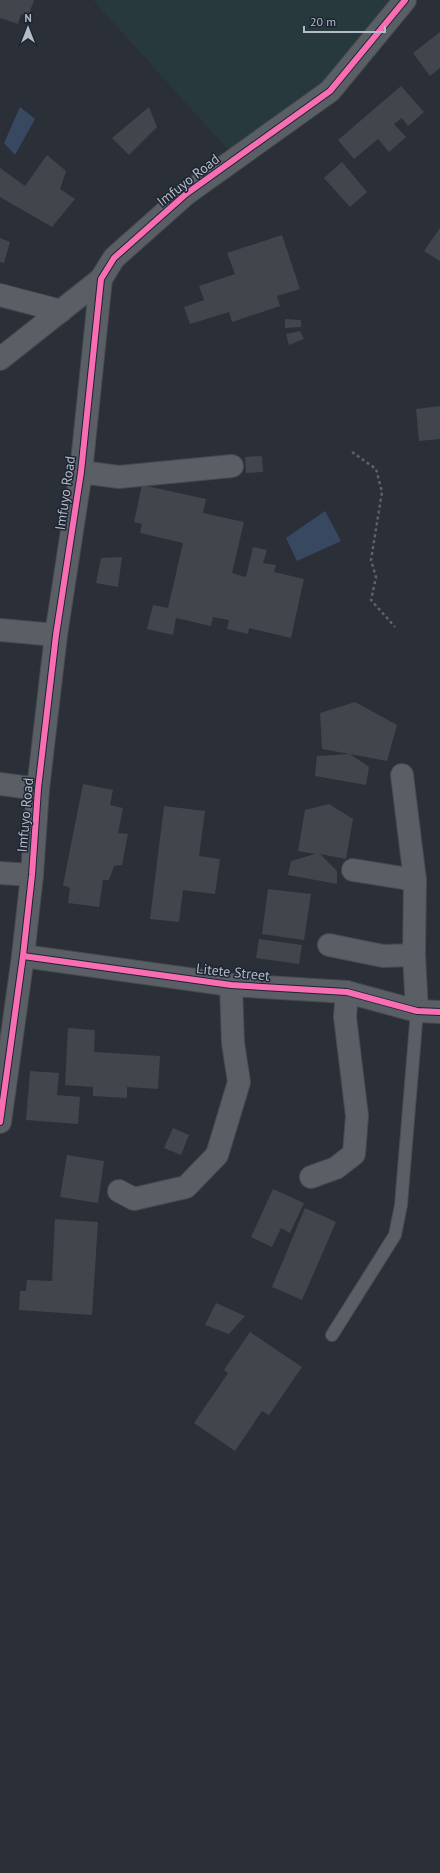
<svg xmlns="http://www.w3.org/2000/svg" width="440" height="1873" viewBox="0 0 440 1873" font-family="'PT Sans',sans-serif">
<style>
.green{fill:#28393d}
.water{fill:#394861}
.building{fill:#42454c}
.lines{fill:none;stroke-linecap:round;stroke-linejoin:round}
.service-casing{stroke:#464a50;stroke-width:14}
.minor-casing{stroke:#464a50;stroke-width:24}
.path{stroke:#5d6269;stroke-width:2.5;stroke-dasharray:3 3;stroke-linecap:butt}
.service{stroke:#5a5e65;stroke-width:12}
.minor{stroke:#5a5e65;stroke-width:22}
.cycleway-casing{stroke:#1d2532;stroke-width:8}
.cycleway{stroke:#f96db3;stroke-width:6}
.labels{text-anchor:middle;stroke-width:3;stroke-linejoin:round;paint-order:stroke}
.street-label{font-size:14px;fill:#b4bbc8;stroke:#1d2532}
</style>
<rect width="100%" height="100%" fill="#2b2f37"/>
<polygon class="green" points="93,0 406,0 324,87 232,154"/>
<g class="water">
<polygon points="20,107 35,119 15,155 4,143"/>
<polygon points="325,511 341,541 297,561 286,538"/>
</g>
<g class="building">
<polygon points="0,0 34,0 28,17 21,14 18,24 0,18"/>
<polygon points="440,32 440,68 430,76 413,53"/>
<polygon points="401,86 424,112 408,126 402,118 394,124 406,137 389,152 378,139 354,159 338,140"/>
<polygon points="149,107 157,127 129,155 112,138"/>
<polygon points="47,155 66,171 60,189 75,199 52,227 0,197 0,168 25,186"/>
<polygon points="342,162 367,192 350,207 324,178"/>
<polygon points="440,228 440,261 424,251"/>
<polygon points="282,235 300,289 277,296 280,306 232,322 229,312 190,324 184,307 204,300 199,286 235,274 227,253"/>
<polygon points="0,238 10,242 4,263 0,262"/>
<polygon points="285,319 301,320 301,327 285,328"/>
<polygon points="300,331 304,339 289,345 286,334"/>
<polygon points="440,406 440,439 419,441 416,409"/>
<polygon points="262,456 263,472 246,473 245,457"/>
<polygon points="142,485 206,499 203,513 244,522 232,573 246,577 253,547 267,550 263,563 276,565 274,572 304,579 291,638 249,628 248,634 227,629 229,620 213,617 211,626 176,618 173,635 147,629 153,605 168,608 183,543 140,533 142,524 134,522"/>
<polygon points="122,557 118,587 96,583 101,558"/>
<polygon points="355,702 397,725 387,761 350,754 369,767 366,785 315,776 317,756 350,754 322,749 320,713"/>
<polygon points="83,784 113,790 110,805 123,808 118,833 128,834 122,865 114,866 109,880 103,880 99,907 68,903 70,888 63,885"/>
<polygon points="329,804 353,819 346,859 320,854 337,871 337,884 288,875 291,861 315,854 298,851 305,810"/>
<polygon points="164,806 205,811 199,856 220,859 215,894 183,890 179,922 150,919"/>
<polygon points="268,889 311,894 304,940 262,934"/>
<polygon points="259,939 302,945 299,964 256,958"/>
<polygon points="68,1028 95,1030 94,1052 160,1056 158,1089 127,1087 127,1098 93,1096 93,1087 65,1085"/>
<polygon points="30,1071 59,1073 57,1095 80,1097 78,1124 26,1120"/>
<polygon points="173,1128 189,1135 181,1155 164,1148"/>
<polygon points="67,1155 104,1161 98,1203 60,1197"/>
<polygon points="273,1189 304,1203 290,1233 281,1228 272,1247 251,1237"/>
<polygon points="305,1208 336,1222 302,1300 272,1287"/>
<polygon points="55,1219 98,1222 92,1315 19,1310 20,1291 26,1291 27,1280 52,1281"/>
<polygon points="216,1303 245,1316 229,1334 205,1325"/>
<polygon points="250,1332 302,1367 269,1415 262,1411 235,1451 194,1423 228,1373 224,1370"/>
</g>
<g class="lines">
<defs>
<polyline id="service" points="332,1335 395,1235 401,1205 417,1011"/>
<g id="minor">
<polyline points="0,295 61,311"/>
<polyline points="0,359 101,279"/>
<polyline points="81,472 119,477 232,466"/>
<polyline points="0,630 56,635"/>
<polyline points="402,775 415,880 414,955 417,1011"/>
<polyline points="0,784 38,789"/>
<polyline points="353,870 415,880"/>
<polyline points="0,873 32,875"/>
<polyline points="329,945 383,956 414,955"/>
<polyline points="23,956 231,985 347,992 417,1011 440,1012"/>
<polyline points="0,1122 23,956 32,875 38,789 56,635 81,472 101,279 114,258 186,194 330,91 405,0"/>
<polyline points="311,1177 336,1168 354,1154 357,1116 345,1017 347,992"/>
<polyline points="119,1191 134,1199 186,1187 217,1155 239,1082 233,1043 231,985"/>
</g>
</defs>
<use href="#service" class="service-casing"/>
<use href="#minor" class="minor-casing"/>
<polyline class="path" points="352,452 376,469 382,492 371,560 376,577 371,600 395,627"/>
<use href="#service" class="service"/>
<use href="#minor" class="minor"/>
<defs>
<g id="cycleway">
<polyline points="23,956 231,985 347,992 417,1011 440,1012"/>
<polyline points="0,1122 23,956 32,875 38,789 56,635 81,472 101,279 114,258 186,194 330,91 405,0"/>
</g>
</defs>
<use href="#cycleway" class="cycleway-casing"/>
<use href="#cycleway" class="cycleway"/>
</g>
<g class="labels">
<g class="street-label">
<text transform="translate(188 180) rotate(-38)" y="5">Imfuyo Road</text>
<text transform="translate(65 493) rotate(-82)" y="5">Imfuyo Road</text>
<text transform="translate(25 815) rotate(-85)" y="5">Imfuyo Road</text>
<text transform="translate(233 972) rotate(6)" y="5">Litete Street</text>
</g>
</g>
<g transform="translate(28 28)" stroke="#1d2532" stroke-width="3" paint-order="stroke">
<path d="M0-3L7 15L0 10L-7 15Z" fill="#b4bbc8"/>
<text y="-6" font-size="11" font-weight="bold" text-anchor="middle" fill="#b4bbc8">N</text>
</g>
<path d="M304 26v6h81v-6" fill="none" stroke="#b4bbc8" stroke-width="2"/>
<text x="310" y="26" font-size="12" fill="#b4bbc8" stroke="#1d2532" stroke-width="3" paint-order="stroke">20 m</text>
</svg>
